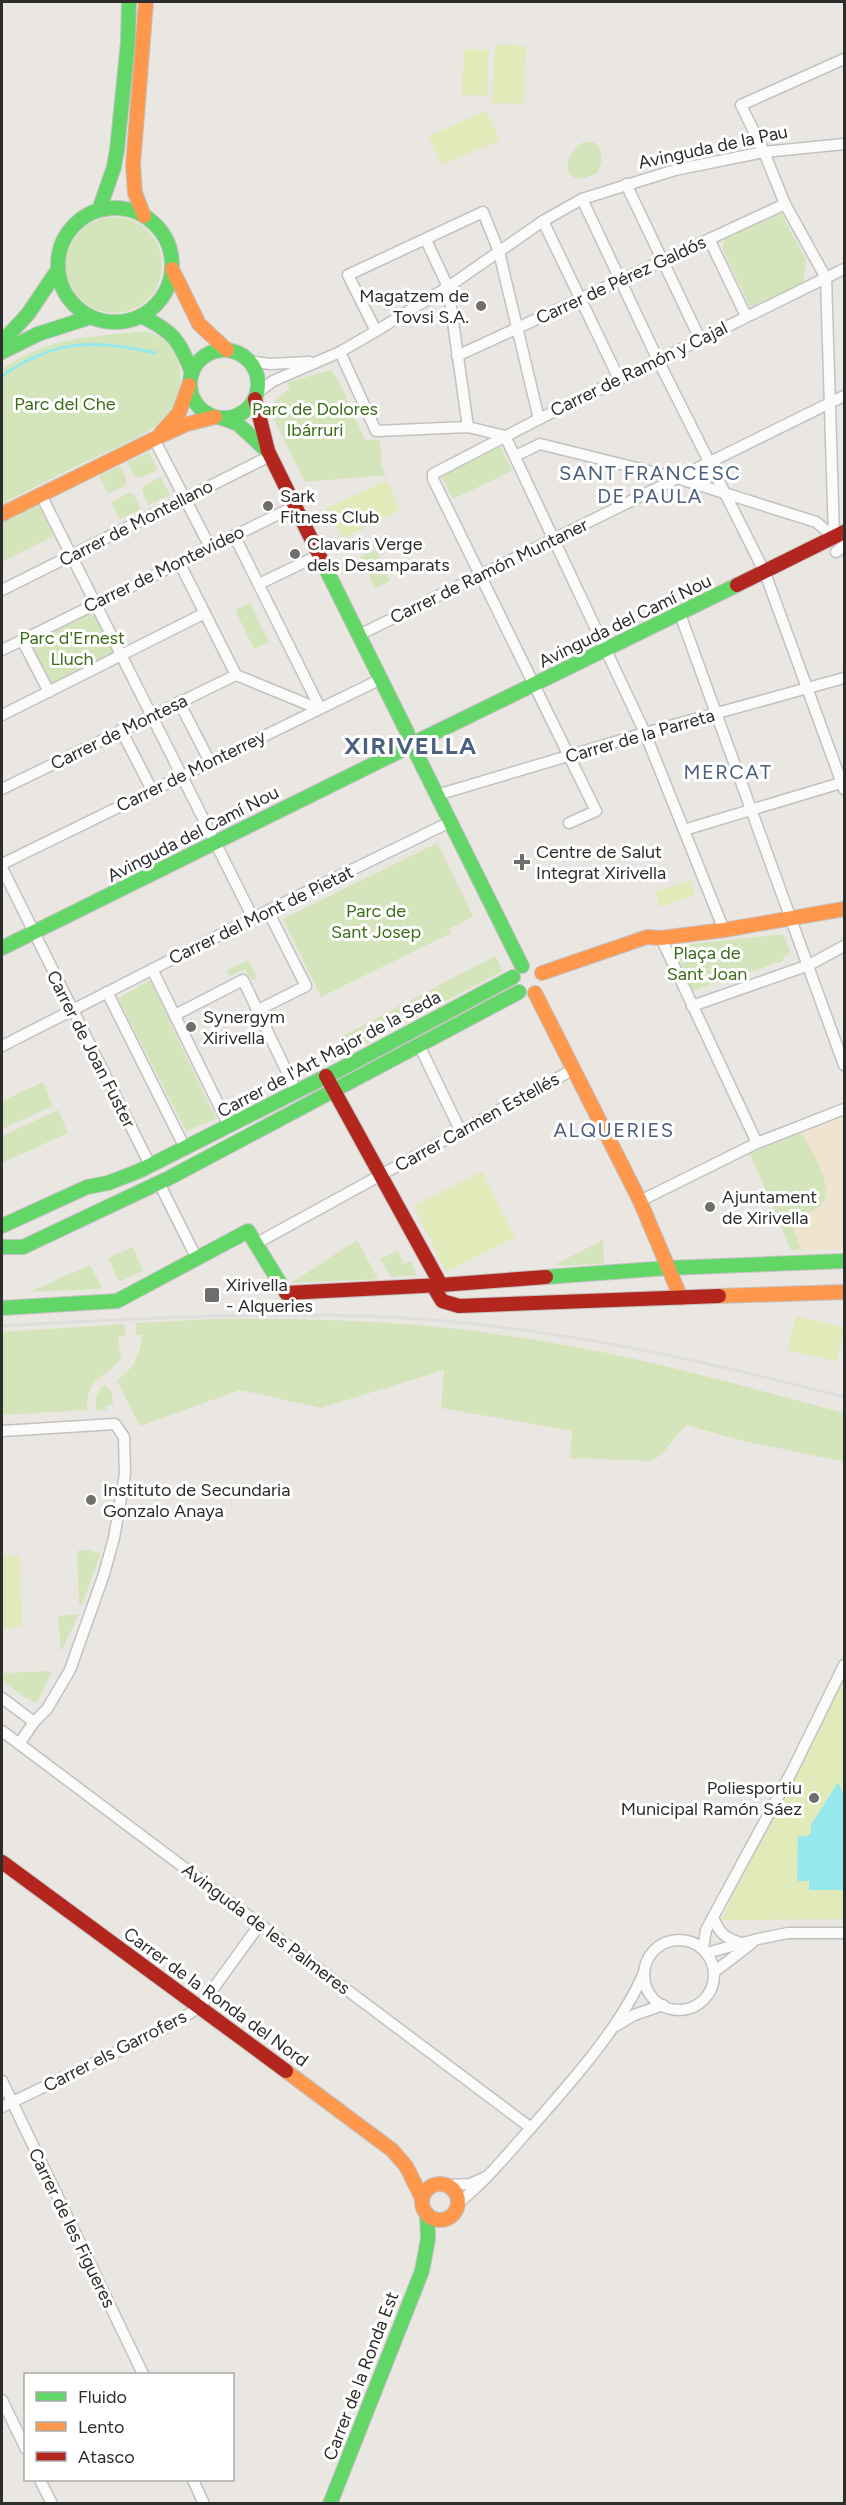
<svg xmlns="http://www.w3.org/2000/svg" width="846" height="2505" viewBox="0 0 846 2505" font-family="Figtree,sans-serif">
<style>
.green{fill:#d5e5bb}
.sand{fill:#efe4d0}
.pitch{fill:#e1eab9}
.water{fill:#95e8ed}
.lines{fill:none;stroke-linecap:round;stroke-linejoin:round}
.stream{stroke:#95e8ed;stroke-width:3}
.street-casing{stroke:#c2c2c2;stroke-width:13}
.fast-casing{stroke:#c2c2c2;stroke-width:16}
.slow-casing{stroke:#c2c2c2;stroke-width:16}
.jam-casing{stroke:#c2c2c2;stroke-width:16}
.street{stroke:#fcfbfb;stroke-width:10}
.fast{stroke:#63d668;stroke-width:14}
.slow{stroke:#ff974d;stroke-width:14}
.jam{stroke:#b3261e;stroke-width:14}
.rail{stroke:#dededf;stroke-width:3}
.poi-dot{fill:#6f6e6c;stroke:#fff;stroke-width:2}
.labels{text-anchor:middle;stroke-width:6;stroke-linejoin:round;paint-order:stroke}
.street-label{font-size:18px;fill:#2d2d2d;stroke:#fff}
.poi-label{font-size:18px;fill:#2d2d2d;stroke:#fff;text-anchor:start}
.park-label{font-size:18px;fill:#3c6d19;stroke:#fff}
.neighbourhood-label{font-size:20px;letter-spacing:1.5px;fill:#4b5f7f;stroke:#fff}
.district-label{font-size:24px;font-weight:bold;letter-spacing:1.5px;fill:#4b5f7f;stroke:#fff}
</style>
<rect width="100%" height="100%" fill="#eae6e2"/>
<g class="green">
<path d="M 584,142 L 593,142 L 599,146 L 602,159 L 598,172 C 563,194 558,156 584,142 Z"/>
<polygon points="780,211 806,260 803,284 750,307 722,248 725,238"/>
<circle cx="114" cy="265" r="48"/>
<path d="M 145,331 C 162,336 175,346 179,364 C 182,377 181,393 175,405 C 163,431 109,450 83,463 C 56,476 29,490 2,504 L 2,369 C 46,338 93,336 145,331 Z"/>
<polygon points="331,370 339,381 365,440 380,440 382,468 386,475 305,482 271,413 275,401 289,389 288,382"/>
<polygon points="500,445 512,471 453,499 441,475"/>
<polygon points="149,452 158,470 140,478 134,476 127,462"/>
<polygon points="120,466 127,480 125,486 108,494 99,476"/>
<polygon points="161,477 170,495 148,505 142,491 143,486"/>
<polygon points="129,493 134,495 141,509 120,519 111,502"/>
<polygon points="38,504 54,536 2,562 2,522"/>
<polygon points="376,550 382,562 367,570 360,557"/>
<polygon points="384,568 390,581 375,588 369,575"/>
<polygon points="250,603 269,642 254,649 235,610"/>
<polygon points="92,611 114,654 52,685 30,642"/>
<polygon points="437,843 473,916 449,929 451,933 321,997 283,919"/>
<polygon points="783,934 791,954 783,957 783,961 691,991 675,946"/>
<polygon points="495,956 503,971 349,1052 341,1037"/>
<polygon points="249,960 257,978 252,981 245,969 230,976 227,970"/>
<polygon points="150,980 216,1119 186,1131 118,998"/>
<polygon points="43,1082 53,1106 2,1129 2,1101"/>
<polygon points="58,1110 68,1133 2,1163 2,1136"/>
<polygon points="844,1116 844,1249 791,1250 750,1153"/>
<polygon points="357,1240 378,1279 291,1283"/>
<polygon points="603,1240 604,1264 558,1266 556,1264"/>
<polygon points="133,1247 143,1271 119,1282 108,1258"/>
<polygon points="397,1251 404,1264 412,1261 416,1275 391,1277 380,1259"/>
<polygon points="90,1265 103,1289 29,1292"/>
<path d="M 213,1319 C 314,1318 416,1321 517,1337 C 628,1353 736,1384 844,1413 L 844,1462 L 739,1440 L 687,1425 C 674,1436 666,1454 651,1461 L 570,1458 L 572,1431 L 441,1408 L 444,1370 L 321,1408 L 240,1390 L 140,1426 L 117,1380 C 134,1369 140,1355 142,1335 L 136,1335 L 136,1323 Z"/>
<path d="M 124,1324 L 126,1335 L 118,1337 L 121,1358 C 103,1383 88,1372 87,1410 L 2,1415 L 2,1332 Z"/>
<polygon points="106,1385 112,1393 113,1405 106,1406 107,1411 96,1410 96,1397 101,1387"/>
<polygon points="93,1550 94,1553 101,1552 82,1605 79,1604 77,1551"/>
<polygon points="79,1614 61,1652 58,1616"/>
<polygon points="52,1671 37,1703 24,1697 2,1680 2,1673"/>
</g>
<path class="sand" d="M 844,1116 L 844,1249 L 801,1250 L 793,1227 L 795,1220 C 803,1215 814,1212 820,1206 C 838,1189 811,1150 801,1133 Z"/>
<g class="pitch">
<polygon points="495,44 526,46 523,104 492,103"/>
<polygon points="464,49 489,50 487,96 462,95"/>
<polygon points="486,111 500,140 442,165 429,136"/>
<polygon points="386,481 400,510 343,538 327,508"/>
<polygon points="690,880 695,895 660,907 655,892"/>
<polygon points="482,1172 515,1237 446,1272 414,1206"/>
<polygon points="796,1316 844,1327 837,1361 788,1351"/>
<polygon points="19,1555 22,1627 2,1628 2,1556"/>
<polygon points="844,1677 844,1919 721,1920"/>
</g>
<polygon class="water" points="838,1782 844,1795 844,1890 809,1890 809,1881 797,1881 798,1836 807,1836 811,1833 811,1825"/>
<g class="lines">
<path class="stream" d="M 2,376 C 55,339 94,339 156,353"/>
<defs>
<g id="street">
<polyline points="626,184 700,339"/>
<polyline points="582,199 658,360 765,573 844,789"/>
<polyline points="543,221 619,379"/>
<polyline points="709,239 746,316"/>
<polyline points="426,240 448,287 468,427"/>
<polyline points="376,331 348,275 483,212 499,252 539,419"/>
<polyline points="340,352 376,431 468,427 505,436"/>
<polyline points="457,356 785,204"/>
<polyline points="249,361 270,364 309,362"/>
<polyline points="257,393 273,381 340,352 376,331 448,287 543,221 582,199 675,170 764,152 844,144"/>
<polyline points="505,436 645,733 724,930"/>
<polyline points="154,439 210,547"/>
<polyline points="515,456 540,444 677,478 816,522 834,537"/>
<polyline points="41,495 253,918"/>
<polyline points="234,535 320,708"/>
<polyline points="834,537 826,278 785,204 764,152 741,105 844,59"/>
<polyline points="836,552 844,546"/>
<polyline points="179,562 236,675 309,705 320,708"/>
<polyline points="259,584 319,555"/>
<polyline points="2,590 270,456"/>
<polyline points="680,614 844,1065"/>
<polyline points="359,635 844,396"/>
<polyline points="22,640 49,692"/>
<polyline points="2,650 295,506"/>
<polyline points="179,702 210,762"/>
<polyline points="2,715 205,613"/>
<polyline points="121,730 152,790"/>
<polyline points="2,789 236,675"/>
<polyline points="437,795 645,733 844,678"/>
<polyline points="569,823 596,811 433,479 433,474 539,419 844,269"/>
<polyline points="684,830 844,782"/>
<polyline points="2,864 381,679"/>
<polyline points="2,868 150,1165"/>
<polyline points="661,938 757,1143"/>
<polyline points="152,969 229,1126"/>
<polyline points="107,992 185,1148"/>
<polyline points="692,1006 809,965 844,946"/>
<polyline points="256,1011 306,986 268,911"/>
<polyline points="175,1015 243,980 296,1091"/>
<polyline points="419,1045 460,1130"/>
<polyline points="2,1046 253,918 450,822"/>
<polyline points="159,1183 196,1257"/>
<polyline points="640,1201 757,1143 844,1109"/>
<polyline points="257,1243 574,1069"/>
<polyline points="2,1431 115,1424 124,1437 125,1474 114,1538 104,1574 70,1670 47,1709 34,1722 19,1744"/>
<polyline points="2,1698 34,1722"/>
<polyline points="2,1731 531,2128"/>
<path d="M 713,1917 C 719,1933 725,1938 741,1943"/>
<circle cx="679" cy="1975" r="35"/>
<polyline points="703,1948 706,1930 792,1771 844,1665"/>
<polyline points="706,1953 758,1939 788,1933 844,1933"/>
<polyline points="714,1972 752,1943"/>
<polyline points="616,2026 634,2015 663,2005"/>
<polyline points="2,2081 143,2374"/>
<polyline points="2,2107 166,2028 200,2007 260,1924"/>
<polyline points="445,2185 470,2184 486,2177"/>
<path d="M 457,2204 C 484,2183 505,2157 528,2131 C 566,2088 623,2025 644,1972"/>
<polyline points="2,2400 26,2449"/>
<polyline points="40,2480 52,2504"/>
<polyline points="193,2480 204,2504"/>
</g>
<g id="fast">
<circle cx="115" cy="265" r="57"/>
<polyline points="99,210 114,167 117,150 128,42 129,2"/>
<path d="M 141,316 C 173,331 180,341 192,373"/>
<polyline points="2,342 28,314 57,271"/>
<circle cx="224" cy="384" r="34"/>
<polyline points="2,352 38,334 91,317"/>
<polyline points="222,418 238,424 267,451"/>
<polyline points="324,565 408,734"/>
<polyline points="420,740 737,585"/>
<polyline points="417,755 522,966"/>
<polyline points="2,948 400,751"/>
<polyline points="2,1226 87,1187 108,1183 139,1171 337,1071 513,977"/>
<polyline points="2,1247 23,1247 169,1178 519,992"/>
<polyline points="546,1277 668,1268 844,1261"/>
<polyline points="2,1308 117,1301 248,1231 286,1293"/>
<polyline points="330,2504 422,2271 428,2239 427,2214"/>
</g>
<g id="slow">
<polyline points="144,216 135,193 133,165 146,2"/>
<polyline points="172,269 199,324 227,350"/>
<polyline points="161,433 179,413 189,385"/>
<polyline points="2,514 154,439 187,424 215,417"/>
<polyline points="542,973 647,937 661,938 724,930 844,909"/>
<polyline points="535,993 640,1201 681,1298"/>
<polyline points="719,1296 844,1292"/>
<polyline points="286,2071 392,2150 406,2166 422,2198"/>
<circle cx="440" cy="2202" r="18"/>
</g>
<g id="jam">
<polyline points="255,399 268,451 324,565"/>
<polyline points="737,585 844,532"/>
<polyline points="546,1277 441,1285 436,1291 442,1301 459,1306 719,1296"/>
<polyline points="286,1293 441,1285 326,1076"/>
<polyline points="2,1862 286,2071"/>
</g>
</defs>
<use href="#street" class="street-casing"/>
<use href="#fast" class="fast-casing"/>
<use href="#slow" class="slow-casing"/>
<use href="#jam" class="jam-casing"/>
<use href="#street" class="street"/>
<use href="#fast" class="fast"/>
<use href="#slow" class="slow"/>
<use href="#jam" class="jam"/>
<path class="rail" d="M 2,1326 C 149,1318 297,1308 445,1321 C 580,1333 713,1363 844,1397"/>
</g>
<g class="poi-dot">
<circle cx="481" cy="306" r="6"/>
<circle cx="268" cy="506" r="6"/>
<circle cx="295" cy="554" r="6"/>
<path d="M519 853h6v6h6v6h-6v6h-6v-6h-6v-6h6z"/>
<circle cx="191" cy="1027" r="6"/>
<circle cx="710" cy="1207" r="6"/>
<rect x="204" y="1287" width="16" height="16" rx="3"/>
<circle cx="91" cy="1500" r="6"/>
<circle cx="814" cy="1798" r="6"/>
</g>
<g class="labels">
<g class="street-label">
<text transform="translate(713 147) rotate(-12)" y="6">Avinguda de la Pau</text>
<text transform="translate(621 280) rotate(-25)" y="6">Carrer de Pérez Galdós</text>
<text transform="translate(639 369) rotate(-26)" y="6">Carrer de Ramón y Cajal</text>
<text transform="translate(136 523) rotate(-27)" y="6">Carrer de Montellano</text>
<text transform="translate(164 569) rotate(-26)" y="6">Carrer de Montevideo</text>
<text transform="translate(489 571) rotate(-26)" y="6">Carrer de Ramón Muntaner</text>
<text transform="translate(625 621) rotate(-26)" y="6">Avinguda del Camí Nou</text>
<text transform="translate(119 732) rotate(-26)" y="6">Carrer de Montesa</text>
<text transform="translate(640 736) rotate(-16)" y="6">Carrer de la Parreta</text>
<text transform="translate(191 771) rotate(-26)" y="6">Carrer de Monterrey</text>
<text transform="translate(193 834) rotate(-27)" y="6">Avinguda del Camí Nou</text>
<text transform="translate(261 915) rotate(-26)" y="6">Carrer del Mont de Pietat</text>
<text transform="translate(91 1049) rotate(63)" y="6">Carrer de Joan Fuster</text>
<text transform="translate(329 1054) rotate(-28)" y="6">Carrer de l'Art Major de la Seda</text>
<text transform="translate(477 1122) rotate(-29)" y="6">Carrer Carmen Estellés</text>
<text transform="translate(266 1929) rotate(37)" y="6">Avinguda de les Palmeres</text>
<text transform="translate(216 1997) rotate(36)" y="6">Carrer de la Ronda del Nord</text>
<text transform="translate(115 2051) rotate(-27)" y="6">Carrer els Garrofers</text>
<text transform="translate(72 2228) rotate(64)" y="6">Carrer de les Figueres</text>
<text transform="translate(361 2376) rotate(-69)" y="6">Carrer de la Ronda Est</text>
</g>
<g class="poi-label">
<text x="469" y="302" text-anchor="end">Magatzem de<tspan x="469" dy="21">Tovsi S.A.</tspan></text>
<text x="280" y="502">Sark<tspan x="280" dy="21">Fitness Club</tspan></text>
<text x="307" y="550">Clavaris Verge<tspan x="307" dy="21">dels Desamparats</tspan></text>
<text x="536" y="858">Centre de Salut<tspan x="536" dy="21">Integrat Xirivella</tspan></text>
<text x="203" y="1023">Synergym<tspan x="203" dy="21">Xirivella</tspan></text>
<text x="722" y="1203">Ajuntament<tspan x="722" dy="21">de Xirivella</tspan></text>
<text x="226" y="1291">Xirivella<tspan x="226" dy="21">- Alqueries</tspan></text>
<text x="103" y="1496">Instituto de Secundaria<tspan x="103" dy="21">Gonzalo Anaya</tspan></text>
<text x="802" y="1794" text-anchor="end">Poliesportiu<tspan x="802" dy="21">Municipal Ramón Sáez</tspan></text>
</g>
<g class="park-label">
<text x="65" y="410">Parc del Che</text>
<text x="315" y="415">Parc de Dolores<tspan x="315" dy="21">Ibárruri</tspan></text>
<text x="72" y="644">Parc d'Ernest<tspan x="72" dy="21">Lluch</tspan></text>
<text x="376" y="917">Parc de<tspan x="376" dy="21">Sant Josep</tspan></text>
<text x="707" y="959">Plaça de<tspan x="707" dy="21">Sant Joan</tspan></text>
</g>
<g class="neighbourhood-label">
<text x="650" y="480">SANT FRANCESC<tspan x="650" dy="23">DE PAULA</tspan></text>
<text x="728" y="779">MERCAT</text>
<text x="614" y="1137">ALQUERIES</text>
</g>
<g class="district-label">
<text x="411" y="754">XIRIVELLA</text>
</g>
</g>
<rect width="846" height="2505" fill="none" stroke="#2d2d2d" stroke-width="6"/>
<rect x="24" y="2373" width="210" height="108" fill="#ffffff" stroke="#ababab" stroke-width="1.5"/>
<rect x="36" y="2392" width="30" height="9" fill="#63d668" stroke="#ababab" stroke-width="1.5"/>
<text x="78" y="2403" font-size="18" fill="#2d2d2d">Fluido</text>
<rect x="36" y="2422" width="30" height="9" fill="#ff974d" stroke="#ababab" stroke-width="1.5"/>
<text x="78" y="2433" font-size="18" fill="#2d2d2d">Lento</text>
<rect x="36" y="2452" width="30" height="9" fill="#b3261e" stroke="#ababab" stroke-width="1.5"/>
<text x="78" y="2463" font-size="18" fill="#2d2d2d">Atasco</text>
</svg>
